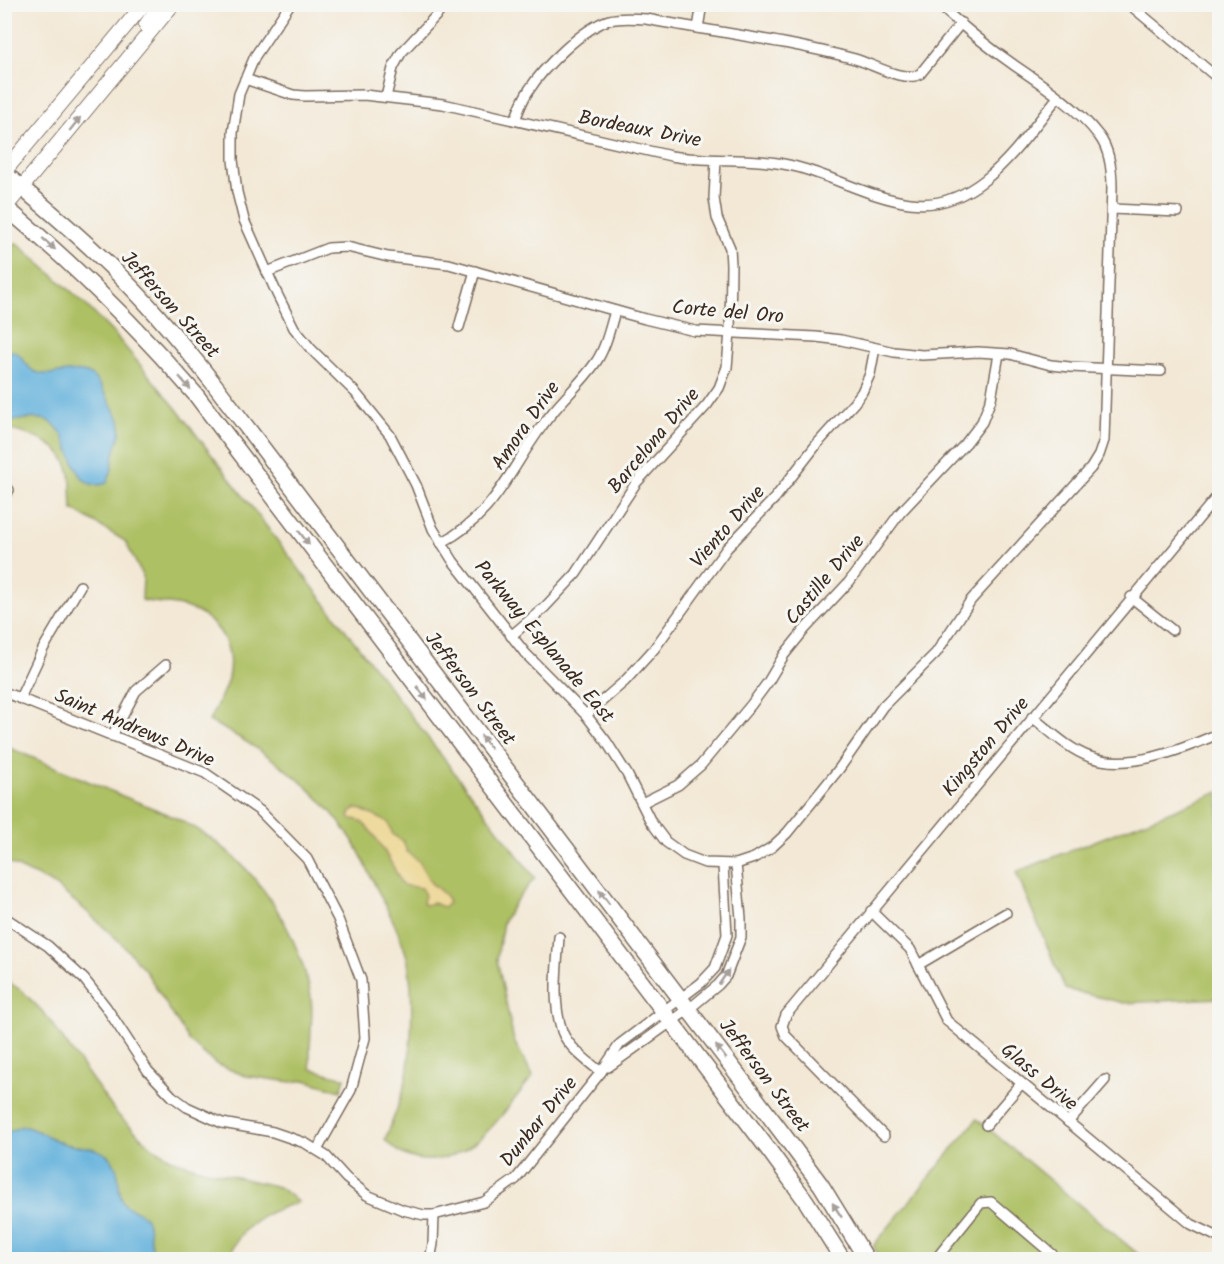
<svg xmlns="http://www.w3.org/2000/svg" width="1224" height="1264" viewBox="0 0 1224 1264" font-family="Kalam,sans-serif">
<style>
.green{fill:#adc064;stroke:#747541;stroke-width:1.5}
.sand{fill:#eeda9e;stroke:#94825e;stroke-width:1.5}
.water{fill:#62b1dc;stroke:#4e6e7d;stroke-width:1.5}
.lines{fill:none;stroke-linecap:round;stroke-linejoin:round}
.street-casing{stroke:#7b6c5e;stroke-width:12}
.secondary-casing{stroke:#7b6c5e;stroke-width:16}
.primary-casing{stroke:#7b6c5e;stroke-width:18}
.street{stroke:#fff;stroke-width:9}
.secondary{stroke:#fff;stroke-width:14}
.primary{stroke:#fff;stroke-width:15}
.oneway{fill:#a79f9a}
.labels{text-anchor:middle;stroke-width:6;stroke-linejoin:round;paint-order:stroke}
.street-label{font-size:20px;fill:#3b2a1e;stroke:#f6f6f2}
</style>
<rect width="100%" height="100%" fill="#f6f6f2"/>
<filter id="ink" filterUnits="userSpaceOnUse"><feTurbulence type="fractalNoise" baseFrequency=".0167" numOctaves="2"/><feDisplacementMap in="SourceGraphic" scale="12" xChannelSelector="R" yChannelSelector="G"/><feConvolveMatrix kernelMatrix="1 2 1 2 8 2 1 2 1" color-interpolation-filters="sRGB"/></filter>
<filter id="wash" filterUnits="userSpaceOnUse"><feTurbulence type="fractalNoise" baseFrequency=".008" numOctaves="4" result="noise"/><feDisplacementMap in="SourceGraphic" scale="24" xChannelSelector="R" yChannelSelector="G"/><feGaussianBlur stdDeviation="1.35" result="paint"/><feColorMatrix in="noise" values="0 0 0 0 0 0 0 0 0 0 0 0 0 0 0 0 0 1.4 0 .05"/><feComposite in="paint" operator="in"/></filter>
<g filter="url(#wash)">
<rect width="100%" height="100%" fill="#f3e8d5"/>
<g class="green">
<path d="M 17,243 L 82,301 L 116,336 L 176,408 L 535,878 L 515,902 L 503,922 L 497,959 L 514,1041 L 533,1076 C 504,1110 475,1163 424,1160 C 406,1158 397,1152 385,1140 C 393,1119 403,1097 407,1075 C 412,1041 414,996 408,962 C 404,941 388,910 378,891 C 369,874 362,854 351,838 C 316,786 264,749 209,721 C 215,707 225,692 228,678 C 235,646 219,620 188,608 C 177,604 155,603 142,600 L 143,577 L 125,541 L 72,509 C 71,497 72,482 69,470 C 61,442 33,436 8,429 L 5,430 L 5,245 Z"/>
<path d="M 5,746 C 42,762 80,778 118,794 C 138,803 160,810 180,820 C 247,853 292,917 309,987 C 316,1014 307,1042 311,1069 L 345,1078 L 341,1091 L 305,1080 L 292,1082 L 246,1076 L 216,1064 L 189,1041 L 145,970 L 121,943 L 85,910 L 53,884 L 5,861 Z"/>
<polygon points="1219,792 1219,998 1124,1003 1065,989 1016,872"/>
<path d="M 4,979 L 22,991 L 45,1014 L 116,1113 L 151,1146 L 174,1160 L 202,1169 L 279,1187 L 298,1202 C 264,1213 241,1223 228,1259 L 5,1259 Z"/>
<polygon points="977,1119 1144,1259 881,1259 873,1246"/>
</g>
<path class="sand" d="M 357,808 L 388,822 L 393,835 L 403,841 L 407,852 L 419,861 L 431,883 L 444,894 L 448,899 L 448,904 L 444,907 L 433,903 L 425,905 L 423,902 L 425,895 L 421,888 L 402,885 C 395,869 374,828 358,820 C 355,819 352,819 349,818 L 351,811 Z"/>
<g class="water">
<path d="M 5,350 L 16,352 C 22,357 26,365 32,370 C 47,381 77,364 92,376 C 103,384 111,408 120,420 C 123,434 117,441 114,454 C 112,466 113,471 107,483 C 66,498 78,425 42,419 C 30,417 16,421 5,422 Z"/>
<path d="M 22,1126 C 38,1129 50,1139 65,1144 C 81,1148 100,1145 112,1160 C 121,1172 117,1186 122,1200 C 125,1210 141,1209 146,1219 C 152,1232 149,1247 155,1259 L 5,1259 L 5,1133 Z"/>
</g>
</g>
<g filter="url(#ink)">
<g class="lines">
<defs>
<g id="street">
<path d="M 290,4 L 255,56 L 239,94 L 233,133 L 233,160 L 237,192 L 244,220 L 277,294 L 294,328 L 311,349 L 355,392 L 390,435 L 416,485 L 433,529 L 453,561 L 525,653 L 586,715 L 606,741 L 627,774 L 651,822 L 666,842 L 684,855 L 705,863 L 736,864 L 754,858 L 772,847 L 787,833 L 839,769 L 883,706 L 936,653 L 971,600 L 1091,468 L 1099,455 L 1104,440 L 1112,188 C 1112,171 1110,150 1099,136 C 1078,108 1042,84 1014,65 C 988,47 962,26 938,4"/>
<polyline points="1129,4 1220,80"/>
<polyline points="698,28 702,4"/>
<path d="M 245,79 L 293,95 L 305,96 L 364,95 L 443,104 L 671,156 C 713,163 756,156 797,167 C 835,177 871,198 910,203 C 979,212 1020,143 1058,97"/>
<polyline points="386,97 393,68 401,53 447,4"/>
<path d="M 515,120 C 519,110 522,100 529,90 C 543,68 583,28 609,20 C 621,17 634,18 646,19 C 716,32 787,41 855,59 C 873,64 904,83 920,74 L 961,23"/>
<polyline points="1112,209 1178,212"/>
<polyline points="267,272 328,248 347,247 388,257 449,264 645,319 695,331 816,337 841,340 894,352 922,355 978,352 1010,354 1051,365 1070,367 1161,371"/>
<polyline points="459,327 475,271"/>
<polyline points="4,496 9,490"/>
<path d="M 441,543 C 496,514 508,472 542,426 C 558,403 580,385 596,362 C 606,347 610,328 615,311"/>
<polyline points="1131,597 1172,630"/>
<polyline points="511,636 545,607 576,574 636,483 707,405 719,388 727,367 730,332 731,265 730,248 717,218 714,198 716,160"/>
<polyline points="4,692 205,773 260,811 307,859 338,919 361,980 365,1038 351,1090 317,1150"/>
<polyline points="20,698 43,649 80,586"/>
<polyline points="586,715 625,681 654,649 727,548 775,498 817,444 854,403 862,392 870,374 875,348"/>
<path d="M 1032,717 C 1050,731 1068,749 1090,757 C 1129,771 1184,749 1220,733"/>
<polyline points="112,736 136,691 166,665"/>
<polyline points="642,803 678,785 701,765 751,705 768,682 784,655 805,629 849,582 900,513 966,443 982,422 991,399 999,354"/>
<polyline points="871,911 910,949 947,1021 1191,1224 1220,1238"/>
<polyline points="4,917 48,946 84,979 106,1007 148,1071 172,1096 187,1107 222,1123 273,1132 305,1143 326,1156 346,1178 367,1195 403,1210 424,1215 434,1215 484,1202 516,1179 601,1072 620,1044 701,983 715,968 727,935 723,865"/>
<path d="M 559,937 C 557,968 552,1001 562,1031 C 567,1046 588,1062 601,1072"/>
<polyline points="918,965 1006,913"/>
<polyline points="608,1067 689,1009 718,985 726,976 741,937 741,918 736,864"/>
<polyline points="1068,1122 1105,1080"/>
<polyline points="986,1125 1021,1084"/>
<polyline points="884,1136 786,1036 782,1026 786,1015 1220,493"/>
<polyline points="430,1260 433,1244 434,1215"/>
<polyline points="935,1260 981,1203 991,1202 1059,1260"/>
</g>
<g id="secondary">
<polyline points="146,25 155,12 157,4"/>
<polyline points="4,172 144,4"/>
<polyline points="4,209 173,4"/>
</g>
<g id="primary">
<path d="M 4,173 C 48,209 92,246 131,287 C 161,318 188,351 214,384 L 786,1138 L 821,1185 L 867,1260"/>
<path d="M 4,206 C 74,264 137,327 196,395 L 771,1153 L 806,1201 L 843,1260"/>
</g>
</defs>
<use href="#street" class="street-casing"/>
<use href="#secondary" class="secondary-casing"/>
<use href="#primary" class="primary-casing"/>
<use href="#street" class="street"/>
<use href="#secondary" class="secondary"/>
<use href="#primary" class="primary"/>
</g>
<defs><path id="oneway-solid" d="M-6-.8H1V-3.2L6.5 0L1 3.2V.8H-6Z" transform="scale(1.5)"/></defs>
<g class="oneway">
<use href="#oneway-solid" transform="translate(75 124) rotate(-51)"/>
<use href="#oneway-solid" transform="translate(49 244) rotate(42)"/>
<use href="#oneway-solid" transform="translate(185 383) rotate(49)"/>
<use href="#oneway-solid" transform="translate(304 538) rotate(53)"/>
<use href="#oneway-solid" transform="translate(422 693) rotate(53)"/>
<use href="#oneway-solid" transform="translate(486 742) rotate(-127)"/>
<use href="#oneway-solid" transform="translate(604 897) rotate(-127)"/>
<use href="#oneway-solid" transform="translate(724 977) rotate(-56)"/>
<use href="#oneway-solid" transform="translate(721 1052) rotate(-128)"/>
<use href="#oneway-solid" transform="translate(837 1210) rotate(-123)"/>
</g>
</g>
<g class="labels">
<g class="street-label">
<text transform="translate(640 128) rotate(11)" y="7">Bordeaux Drive</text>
<text transform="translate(171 304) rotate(48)" y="7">Jefferson Street</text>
<text transform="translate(728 311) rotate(5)" y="7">Corte del Oro</text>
<text transform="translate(525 425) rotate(-55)" y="7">Amora Drive</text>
<text transform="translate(653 440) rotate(-50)" y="7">Barcelona Drive</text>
<text transform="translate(727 526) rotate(-49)" y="7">Viento Drive</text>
<text transform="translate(824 579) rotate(-50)" y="7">Castille Drive</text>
<text transform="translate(545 641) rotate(50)" y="7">Parkway Esplanade East</text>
<text transform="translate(471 688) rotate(53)" y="7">Jefferson Street</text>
<text transform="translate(135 727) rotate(23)" y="7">Saint Andrews Drive</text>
<text transform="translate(985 746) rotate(-50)" y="7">Kingston Drive</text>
<text transform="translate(765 1075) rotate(53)" y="7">Jefferson Street</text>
<text transform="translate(1040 1076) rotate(40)" y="7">Glass Drive</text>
<text transform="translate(538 1121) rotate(-51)" y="7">Dunbar Drive</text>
</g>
</g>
<rect width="1224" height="1264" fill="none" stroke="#f6f6f2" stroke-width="24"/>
</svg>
